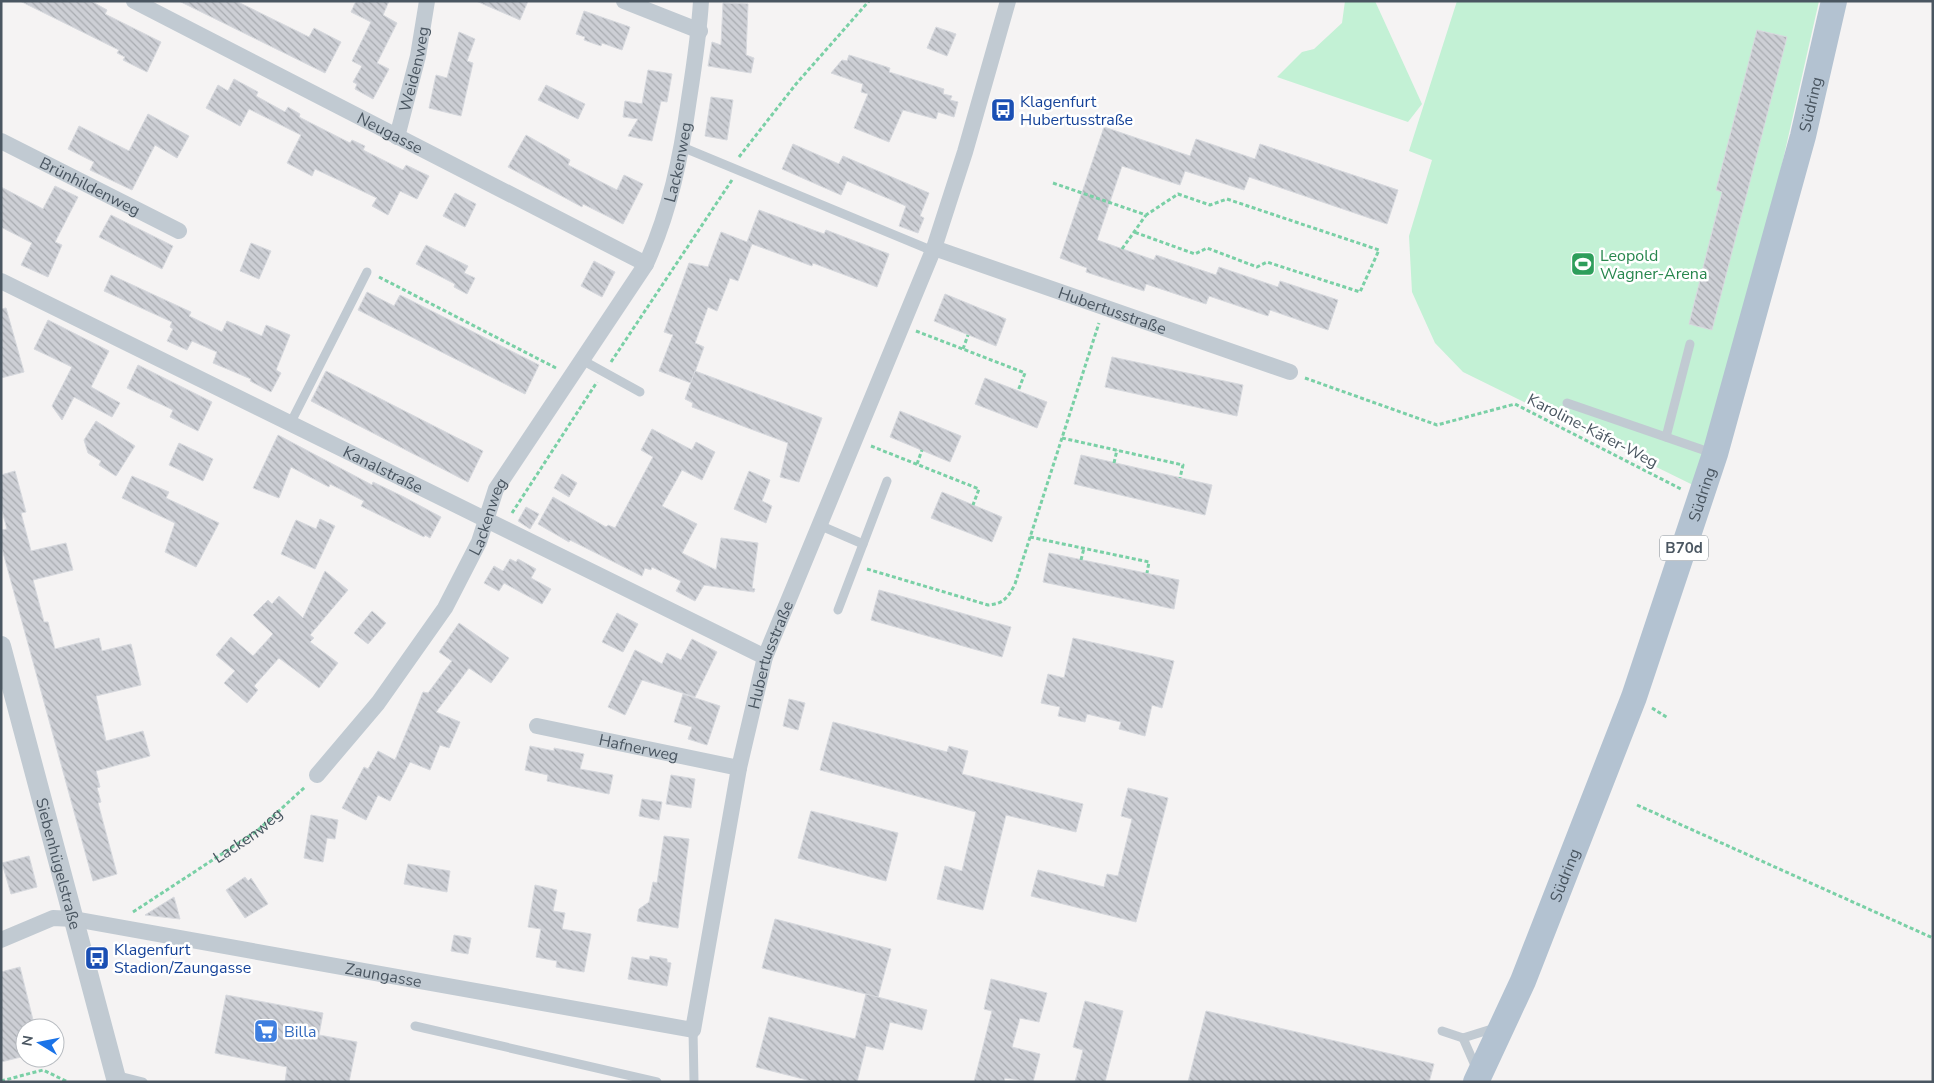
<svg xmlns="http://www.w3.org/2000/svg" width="1934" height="1083" viewBox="0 0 1934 1083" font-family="'Nunito Sans',sans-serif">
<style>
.garden{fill:#c3f1d5}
.building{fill:url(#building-back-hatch);stroke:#d7d9de}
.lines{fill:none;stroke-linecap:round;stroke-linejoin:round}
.path{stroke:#7ad0a6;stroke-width:3;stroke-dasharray:4 2.5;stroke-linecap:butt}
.service{stroke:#c1cad2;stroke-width:9}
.minor{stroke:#c1cad2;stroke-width:16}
.tertiary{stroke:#c1cad2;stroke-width:20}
.primary{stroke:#b3c2d1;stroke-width:26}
.labels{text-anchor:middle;stroke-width:5;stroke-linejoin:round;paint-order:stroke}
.shield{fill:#fff;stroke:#808990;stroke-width:1}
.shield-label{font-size:15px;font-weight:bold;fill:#4a5661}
.street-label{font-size:16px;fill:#4a5661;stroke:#fff}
.transit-label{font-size:16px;fill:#164399;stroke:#fff;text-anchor:start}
.leisure-label{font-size:16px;fill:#27864d;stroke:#fff;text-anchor:start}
.shop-label{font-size:16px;fill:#366cbe;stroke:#fff;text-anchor:start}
</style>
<defs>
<pattern id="building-back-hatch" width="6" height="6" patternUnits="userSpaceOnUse" patternTransform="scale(1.25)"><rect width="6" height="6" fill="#cdcfd5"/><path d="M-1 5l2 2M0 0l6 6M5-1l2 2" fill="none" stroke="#a8abb0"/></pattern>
</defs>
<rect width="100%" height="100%" fill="#f5f3f3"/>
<g class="garden">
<polygon points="1345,1 1375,1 1422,104 1408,122 1277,77 1302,52 1314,49 1342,23"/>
<polygon points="1457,1 1819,1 1773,204 1695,486 1463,372 1435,343 1412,292 1409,236 1432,160 1409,151"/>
</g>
<g class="building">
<polygon points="20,1 91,1 107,10 105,14 161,42 147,72 123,60 125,57 117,53 119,50"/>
<polygon points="179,1 236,1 309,37 314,28 341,42 325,73"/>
<polygon points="356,1 389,1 383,15 397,23 377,63 389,69 373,99 355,89 357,84 353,82 362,66 352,61 371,22 351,12"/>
<polygon points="476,1 528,1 520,20"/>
<polygon points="723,3 748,4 746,55 754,58 751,73 708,66 712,42 721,45"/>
<polygon points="584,11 630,27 622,50 602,43 601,46 584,40 585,37 576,34"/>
<polygon points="936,27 956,34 947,56 927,48"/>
<polygon points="1757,30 1787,37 1712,330 1689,324 1722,192 1716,190"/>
<polygon points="459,32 475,39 467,61 473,63 461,116 429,108 436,75 447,78"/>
<polygon points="849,55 890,68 889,72 944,89 943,94 952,96 950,100 958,102 954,117 938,112 936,119 903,110 889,142 854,128 868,94 861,92 863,84 831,73 842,60 847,61"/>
<polygon points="648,70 672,74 667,102 661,101 652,141 628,136 638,119 623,117 625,101 642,104"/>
<polygon points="234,79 258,92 256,96 285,112 288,107 300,114 299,117 350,143 352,140 365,146 363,150 403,170 406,165 429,176 417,199 400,191 388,215 372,206 377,198 315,169 312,176 287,163 301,135 249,109 240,126 206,108 218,85 228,91"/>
<polygon points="546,85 585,104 578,119 538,100"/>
<polygon points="711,97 733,100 727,140 705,136"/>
<polygon points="148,114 189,136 177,158 155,145 132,190 90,170 94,162 68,149 79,126 129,151"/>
<polygon points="1104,127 1190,156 1196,139 1255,159 1260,144 1398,190 1387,224 1249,177 1244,190 1185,171 1180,185 1122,166 1097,240 1154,260 1156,255 1216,275 1219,267 1278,287 1280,281 1338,300 1328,330 1270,310 1268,316 1209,296 1206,304 1146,284 1144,291 1086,272 1087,268 1060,258"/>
<polygon points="526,135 570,160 568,165 617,190 624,175 643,184 623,224 583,204 582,207 508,167"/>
<polygon points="793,144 839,164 843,156 929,193 920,216 924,218 918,233 899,226 906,206 847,181 841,195 782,169"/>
<polygon points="55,186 78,197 55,242 62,245 48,277 21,265 32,243 1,227 1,187 43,209"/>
<polygon points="455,193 476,204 465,227 443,216"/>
<polygon points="759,210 824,234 826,230 889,254 877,287 813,263 812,266 752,244 738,281 730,278 717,311 708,307 695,343 704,347 691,383 659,371 673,335 664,332 689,263 708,267 721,232 747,242"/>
<polygon points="111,215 173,246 162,269 99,237"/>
<polygon points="251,243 271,251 259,279 240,271"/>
<polygon points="426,245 468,266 464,273 475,278 467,294 454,287 455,284 416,264"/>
<polygon points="594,261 615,272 602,297 581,286"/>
<polygon points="111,275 191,312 189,316 222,332 227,321 262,336 266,325 290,335 276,370 281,373 271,392 250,381 251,379 213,363 217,352 192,341 187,350 167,341 173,329 170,327 172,322 104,291"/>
<polygon points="367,292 394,306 400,295 539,365 525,394 358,310"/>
<polygon points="945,294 1006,319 996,346 934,321"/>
<polygon points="6,308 24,372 1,378 1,309"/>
<polygon points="48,320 109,351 91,387 120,403 112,417 74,397 62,420 52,406 72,367 34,349"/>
<polygon points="1112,357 1243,385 1237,416 1105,387"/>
<polygon points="138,365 212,402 198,431 170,417 173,410 127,388"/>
<polygon points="326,371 483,451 468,482 311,401"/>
<polygon points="695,371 822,418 799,482 780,477 788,443 692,407 693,403 685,399"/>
<polygon points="985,378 1047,402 1037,428 975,404"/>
<polygon points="900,411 961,436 950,462 890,437"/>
<polygon points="96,421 135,446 116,476 99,465 101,461 88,453 84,440"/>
<polygon points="652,429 692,450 696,442 715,452 702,480 682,470 662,506 697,524 682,553 716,570 721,538 758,543 752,588 755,589 754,592 704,585 695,601 676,591 681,581 652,567 651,570 645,568 642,576 570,540 569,542 538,524 553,497 606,527 608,525 615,528 653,457 641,450"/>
<polygon points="278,435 372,485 373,482 404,497 441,517 430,538 425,535 424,537 361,506 364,501 330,484 329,487 291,467 279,498 253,488"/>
<polygon points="179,443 213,459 203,481 169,465"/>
<polygon points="1081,455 1212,485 1205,515 1074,484"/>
<polygon points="15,471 26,512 21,513 31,551 66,543 73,570 33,580 44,622 48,622 55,649 99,638 102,651 131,644 141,685 96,696 106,741 143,731 150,756 96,771 100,787 97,788 101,802 98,803 117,874 93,881 1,545 1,530 7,529 1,507 1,475"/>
<polygon points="749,471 770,480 762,501 772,506 766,523 734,509"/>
<polygon points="562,474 577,483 569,497 554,488"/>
<polygon points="132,476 169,492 166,498 219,523 196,567 165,552 175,523 122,498"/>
<polygon points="942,492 1002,517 992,542 931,518"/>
<polygon points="526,507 539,514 530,529 518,521"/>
<polygon points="320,519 335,526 315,569 281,554 296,520 316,529"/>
<polygon points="1049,553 1179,580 1174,609 1043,582"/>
<polygon points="510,559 516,562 518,559 536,569 531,578 551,589 542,604 504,583 499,591 484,583 494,566 503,571"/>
<polygon points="325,571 348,590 310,635 314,638 310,642 338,663 319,688 279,658 254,686 258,690 247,703 224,683 235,671 216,655 231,637 253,656 273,634 253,615 268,600 272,604 279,596 303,618"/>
<polygon points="879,590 1011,627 1002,657 871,620"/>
<polygon points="372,611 386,623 368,644 354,633"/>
<polygon points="617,613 638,624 623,652 602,642"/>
<polygon points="459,623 509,658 491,683 469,668 436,712 460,722 449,748 440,745 430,770 410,762 390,801 378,795 366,820 342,808 364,767 368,769 378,751 395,760 423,692 428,693 452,661 439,652"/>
<polygon points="1073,638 1174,661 1162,708 1152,705 1145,736 1119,729 1121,722 1087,714 1085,722 1058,716 1060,707 1041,703 1048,674 1064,678"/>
<polygon points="692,639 717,652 695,697 642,680 625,715 608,707 635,650 662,664 667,653 681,660"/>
<polygon points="683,694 720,706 707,745 688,739 692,727 674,722"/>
<polygon points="789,699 805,703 798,730 783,726"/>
<polygon points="833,722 947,752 949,746 968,751 962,774 1083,804 1076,832 1006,815 983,910 937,899 945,866 962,871 976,812 820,770"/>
<polygon points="530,746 554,751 554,748 584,754 580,769 613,775 609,794 547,781 548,775 525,770"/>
<polygon points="671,775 695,779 691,808 666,804"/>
<polygon points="1128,788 1168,798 1136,922 1031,896 1038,870 1104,887 1107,874 1118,876 1132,819 1121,816"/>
<polygon points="642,799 662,802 659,820 639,816"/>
<polygon points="811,811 898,833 886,881 798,858"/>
<polygon points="311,815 338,820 335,839 327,838 323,862 304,858"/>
<polygon points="664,836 689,839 678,928 637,921 639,909 649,902 653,882 657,883"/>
<polygon points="29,856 37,887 11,894 2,863"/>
<polygon points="408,864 450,871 447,892 404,884"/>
<polygon points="245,877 248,881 251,878 268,904 245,918 226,890"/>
<polygon points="535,885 557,890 553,911 565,913 562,929 591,934 584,972 556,967 557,961 536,957 541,929 528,927"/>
<polygon points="174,897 180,919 145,915"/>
<polygon points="775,919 891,949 878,997 762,968"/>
<polygon points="454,935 471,938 468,954 451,951"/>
<polygon points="650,956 667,959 667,962 671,963 667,986 628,979 632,957 649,960"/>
<polygon points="20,967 35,1028 25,1028 25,1056 1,1062 1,972"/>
<polygon points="991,979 1047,993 1039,1022 1020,1018 1012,1047 1040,1054 1033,1082 1005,1078 1004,1082 974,1082 992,1011 984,1009"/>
<polygon points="866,994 927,1010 922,1030 890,1022 883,1050 866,1046 857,1082 815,1082 756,1067 769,1017 855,1039"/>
<polygon points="226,995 323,1013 319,1035 357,1042 349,1082 285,1082 287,1067 215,1053"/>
<polygon points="1085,1001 1123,1011 1105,1082 1075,1082 1083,1050 1073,1047"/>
<polygon points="1206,1011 1434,1064 1429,1082 1188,1082"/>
</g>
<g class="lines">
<g class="path">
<polyline points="739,157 796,84 869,1"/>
<polyline points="1053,183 1146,215 1178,194 1210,205 1227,199 1379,250 1360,292 1267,262 1257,267 1207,248 1195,254 1134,232"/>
<polyline points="1122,249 1146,215"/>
<polyline points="379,277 556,368"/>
<polyline points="916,331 1025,373 1018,391"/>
<polyline points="963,349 968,335"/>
<polyline points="611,362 732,180"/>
<polyline points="1305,378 1437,425 1515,404 1681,489"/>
<polyline points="1062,438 1183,465 1180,478"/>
<polyline points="871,446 979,489 973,505"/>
<polyline points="1114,463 1117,450"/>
<polyline points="917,464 922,450"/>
<polyline points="512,513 597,382"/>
<polyline points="1030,537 1149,562 1147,573"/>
<polyline points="1081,560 1084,548"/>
<path d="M 867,569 L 988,605 C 1003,604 1008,598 1015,584 L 1099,323"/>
<polyline points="1652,708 1668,718"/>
<polyline points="1637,805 1933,938"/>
<path id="s1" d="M 133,912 L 257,831 L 305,787"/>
<polyline points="1,1081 43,1070 68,1082"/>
</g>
<g class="service">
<polyline points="682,147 933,251"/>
<polyline points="582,360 640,392"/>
<polyline points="1567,403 1712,453"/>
<polyline points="290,424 367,272"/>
<polyline points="1666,437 1690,344"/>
<polyline points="819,525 863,544"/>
<polyline points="838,610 887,481"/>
<polyline points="415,1026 657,1082"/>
<polyline points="693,1030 694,1082"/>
<polyline points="1442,1031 1463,1038 1495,1028"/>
<polyline points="1463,1038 1477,1070"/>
<polyline points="115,1075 143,1082"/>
</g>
<g class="minor">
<path id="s2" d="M 134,1 L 646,264"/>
<polyline points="624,1 700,31"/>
<path id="s3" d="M 397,137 L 418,56 L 427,1"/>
<path id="s4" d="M 1,141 L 179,231"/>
<path id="s5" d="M 934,248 L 1290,372"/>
<path id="s6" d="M 1,281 L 765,657"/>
<path id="s7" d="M 537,726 L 739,768"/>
<path id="s8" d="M 317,775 L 378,703 L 445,608 L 479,542 L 496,489 L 646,264 C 670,211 681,157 689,99 C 694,67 699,34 701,1"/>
<path id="s9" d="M 1,940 L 53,918 L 74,919 L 693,1030 L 739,768 L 765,657 L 934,248 L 965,152 L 1008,1"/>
</g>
<path class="tertiary" id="s10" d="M 1,646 L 117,1082"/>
<path class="primary" id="s11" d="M 1476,1082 L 1523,981 L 1634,697 L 1715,454 L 1803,136 L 1834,1"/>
</g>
<defs>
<symbol id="bus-square" viewBox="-11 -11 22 22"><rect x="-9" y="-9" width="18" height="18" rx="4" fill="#1a4fb4" stroke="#fff"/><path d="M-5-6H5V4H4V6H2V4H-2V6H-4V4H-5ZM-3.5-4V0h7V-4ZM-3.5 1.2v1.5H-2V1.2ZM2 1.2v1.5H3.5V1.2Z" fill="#fff"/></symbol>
<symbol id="stadium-square" viewBox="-11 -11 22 22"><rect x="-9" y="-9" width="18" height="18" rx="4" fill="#2e9e5b" stroke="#fff"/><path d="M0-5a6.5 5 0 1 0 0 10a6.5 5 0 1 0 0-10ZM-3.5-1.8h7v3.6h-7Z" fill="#fff"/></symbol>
<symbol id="supermarket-square" viewBox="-11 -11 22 22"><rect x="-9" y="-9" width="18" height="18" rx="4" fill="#3f7fe0" stroke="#fff"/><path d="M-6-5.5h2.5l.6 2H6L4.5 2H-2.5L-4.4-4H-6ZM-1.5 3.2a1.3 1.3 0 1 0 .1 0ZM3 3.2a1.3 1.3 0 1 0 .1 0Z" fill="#fff"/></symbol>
</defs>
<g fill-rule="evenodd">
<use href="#bus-square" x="989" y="96" width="28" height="28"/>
<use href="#stadium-square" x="1569" y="250" width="28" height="28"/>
<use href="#bus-square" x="83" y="944" width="28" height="28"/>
<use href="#supermarket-square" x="252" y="1017" width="28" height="28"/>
</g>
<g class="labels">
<rect class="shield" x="1660" y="535.5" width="48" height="25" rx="4"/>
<g class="shield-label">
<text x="1684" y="553">B70d</text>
</g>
<g class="street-label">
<text dy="6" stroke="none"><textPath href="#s3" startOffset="70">Weidenweg</textPath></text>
<text dy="6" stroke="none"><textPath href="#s11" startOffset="1035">Südring</textPath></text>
<text dy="6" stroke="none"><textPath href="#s2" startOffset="288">Neugasse</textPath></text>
<text dy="6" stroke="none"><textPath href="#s8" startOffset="718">Lackenweg</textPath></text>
<text dy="6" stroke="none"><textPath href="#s4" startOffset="100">Brünhildenweg</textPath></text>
<text dy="6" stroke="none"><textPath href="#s5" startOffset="189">Hubertusstraße</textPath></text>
<text transform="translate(1593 430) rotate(27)" y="6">Karoline-Käfer-Weg</text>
<text dy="6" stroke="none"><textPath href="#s6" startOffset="426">Kanalstraße</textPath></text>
<text dy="6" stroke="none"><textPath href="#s11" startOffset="630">Südring</textPath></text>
<text dy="6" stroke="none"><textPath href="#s8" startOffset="312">Lackenweg</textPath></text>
<text dy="6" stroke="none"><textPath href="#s9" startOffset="1090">Hubertusstraße</textPath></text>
<text dy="6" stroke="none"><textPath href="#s7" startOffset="104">Hafnerweg</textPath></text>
<text dy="6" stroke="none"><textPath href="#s1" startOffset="138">Lackenweg</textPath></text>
<text dy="6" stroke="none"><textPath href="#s10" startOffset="225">Siebenhügelstraße</textPath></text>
<text dy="6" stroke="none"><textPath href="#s11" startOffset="225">Südring</textPath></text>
<text dy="6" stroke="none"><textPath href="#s9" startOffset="392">Zaungasse</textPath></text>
</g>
<g class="transit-label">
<text x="1020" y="107">Klagenfurt<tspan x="1020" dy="18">Hubertusstraße</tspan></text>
<text x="114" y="955">Klagenfurt<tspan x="114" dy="18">Stadion/Zaungasse</tspan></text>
</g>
<g class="leisure-label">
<text x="1600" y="261">Leopold<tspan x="1600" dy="18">Wagner-Arena</tspan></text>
</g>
<g class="shop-label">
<text x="284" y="1037">Billa</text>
</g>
</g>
<rect width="1934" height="1083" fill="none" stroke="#4a5661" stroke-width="5"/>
<g transform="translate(40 1043) rotate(280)"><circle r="24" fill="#ffffff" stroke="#b7bbc0"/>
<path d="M0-4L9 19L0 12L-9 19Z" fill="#1a73e8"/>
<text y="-8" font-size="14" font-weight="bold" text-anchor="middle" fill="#4a5661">N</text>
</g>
</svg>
